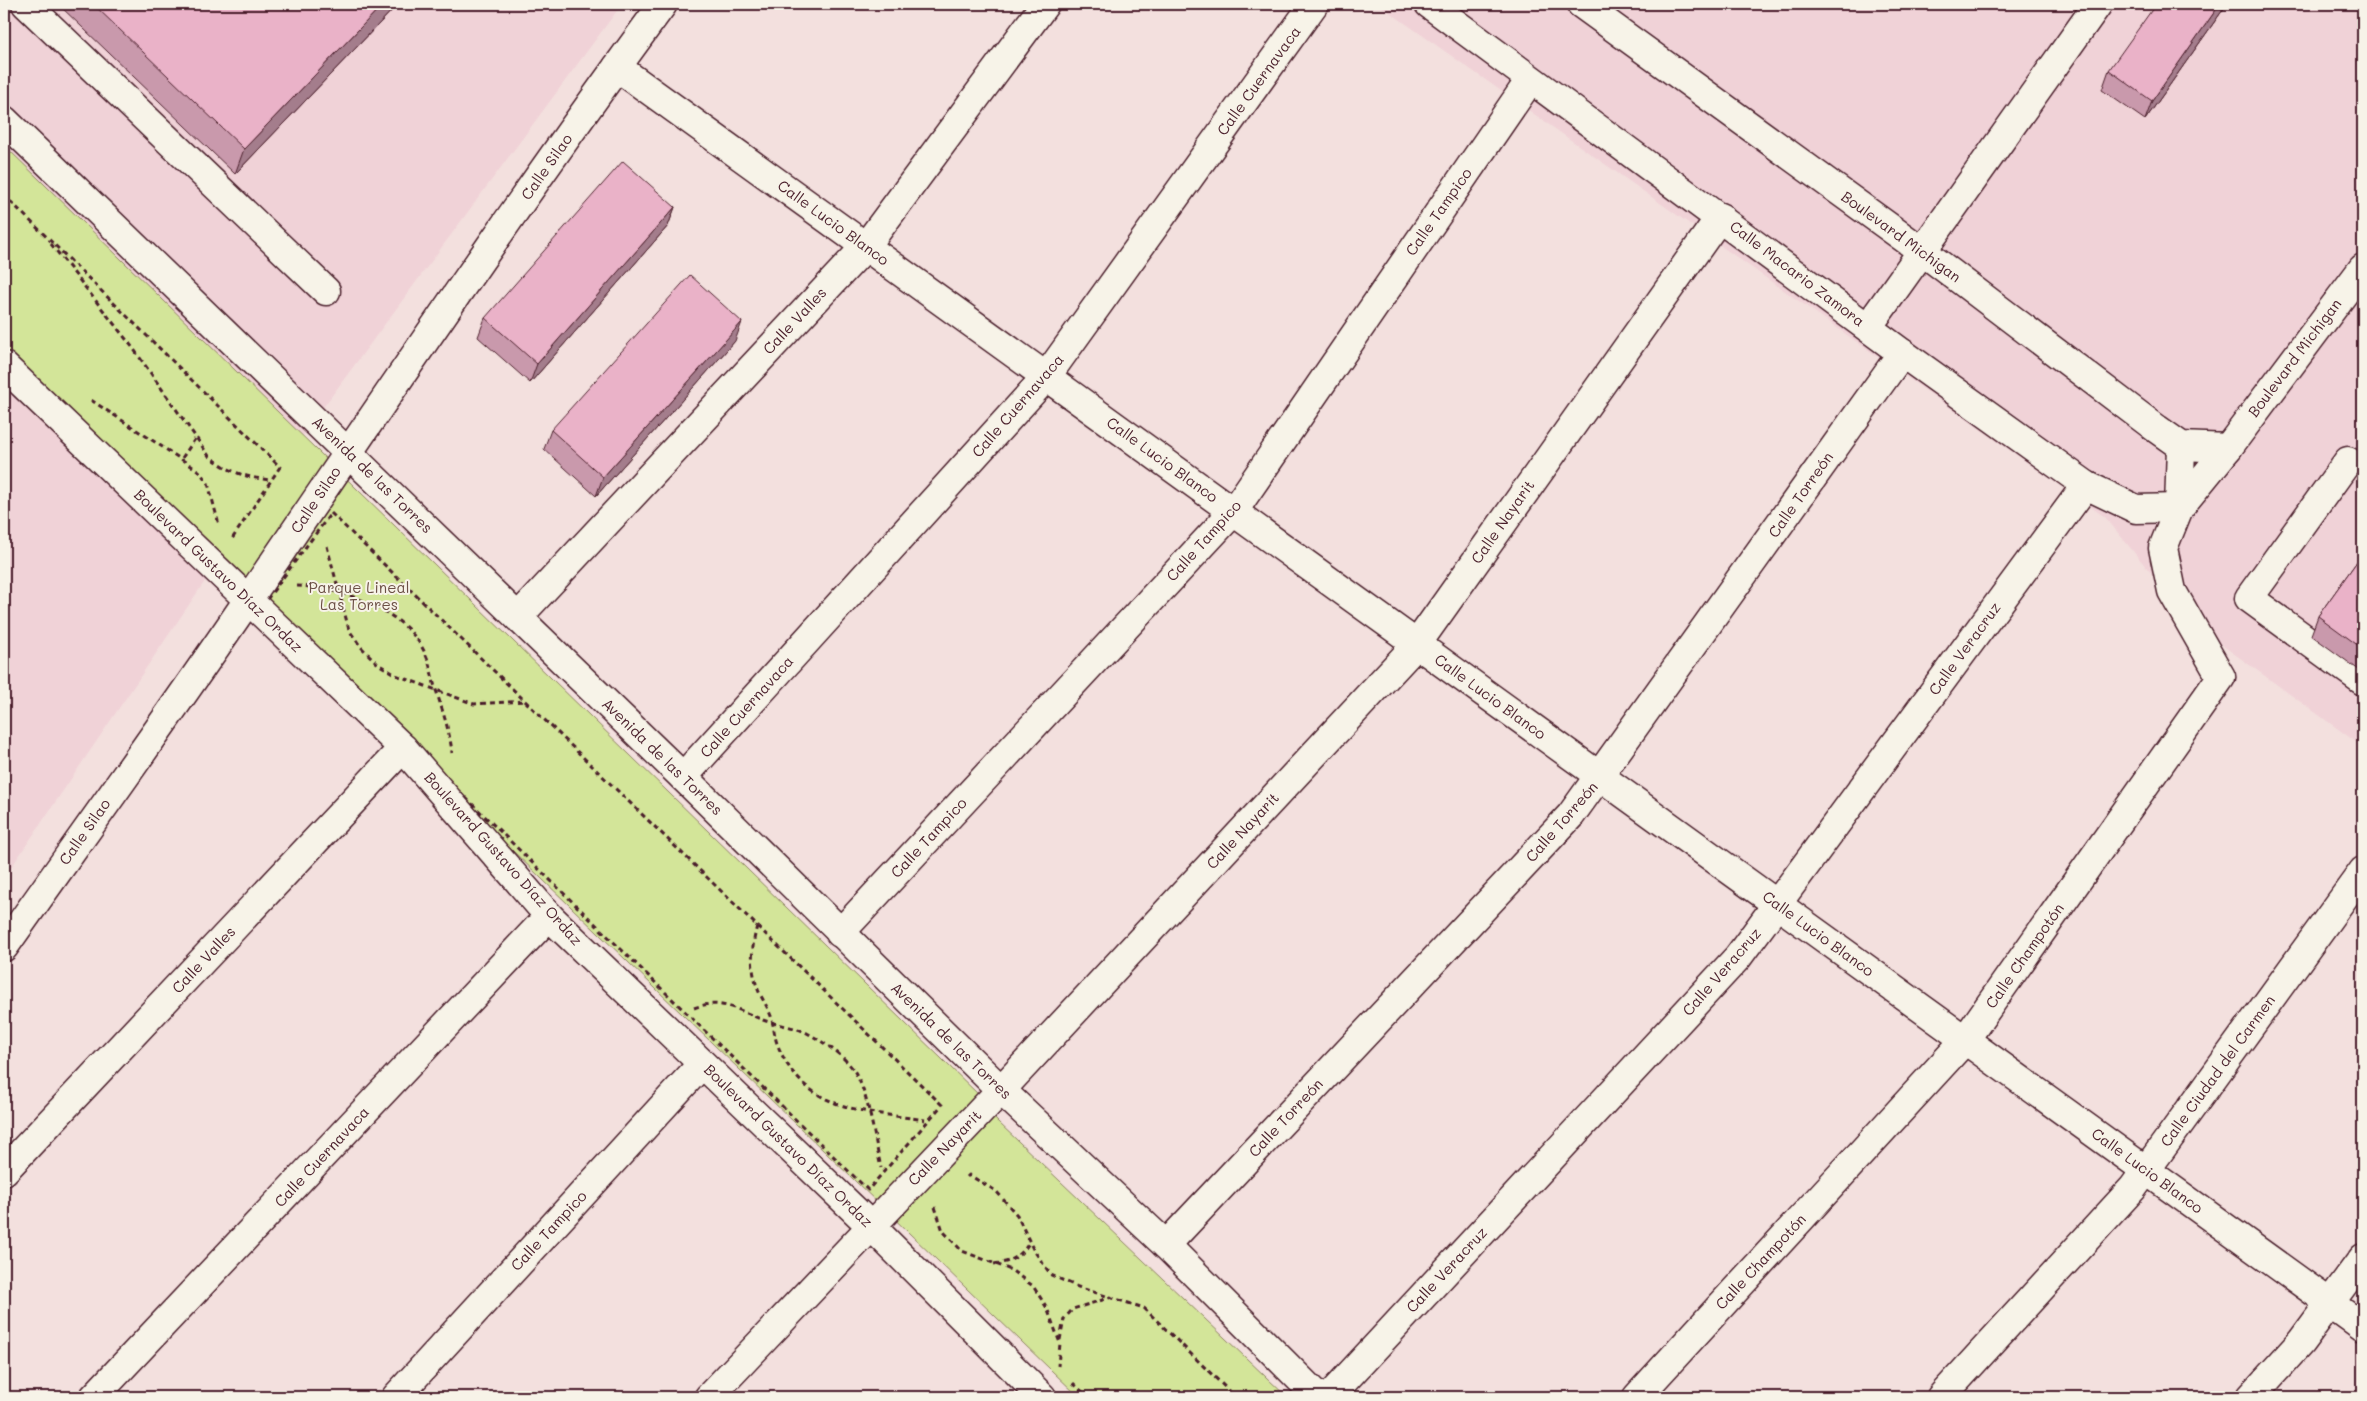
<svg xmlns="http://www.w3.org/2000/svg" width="2367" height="1401" viewBox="0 0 2367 1401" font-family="Mali,sans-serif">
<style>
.built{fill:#f0d2d7}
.green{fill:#d3e599;stroke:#8e8262}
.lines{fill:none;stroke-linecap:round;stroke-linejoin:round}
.minor-casing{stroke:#4a1f2b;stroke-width:31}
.path{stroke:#4a1f2b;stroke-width:3;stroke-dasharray:5 4;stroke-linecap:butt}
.minor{stroke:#f7f3e8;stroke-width:28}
.wall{fill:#c999ac;stroke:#4a1f2b}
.shaded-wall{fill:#a47d8c;stroke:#4a1f2b}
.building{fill:#eab2c8;stroke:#4a1f2b}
.labels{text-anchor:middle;stroke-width:4;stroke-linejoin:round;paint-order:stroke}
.street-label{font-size:15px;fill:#4a1f2b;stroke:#f7f3e8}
.park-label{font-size:15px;fill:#6c5046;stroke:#f7f3e8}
</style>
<rect width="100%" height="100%" fill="#f3e0de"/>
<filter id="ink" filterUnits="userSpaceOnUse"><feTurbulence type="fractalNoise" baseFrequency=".02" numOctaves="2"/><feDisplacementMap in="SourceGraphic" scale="10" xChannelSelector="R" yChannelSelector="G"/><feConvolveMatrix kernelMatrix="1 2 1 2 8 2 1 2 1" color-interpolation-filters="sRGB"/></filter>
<g filter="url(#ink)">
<g class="built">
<polygon points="4,4 622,4 316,417 4,878"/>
<polygon points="1378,4 2363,4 2363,747 2193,624 2105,517"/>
</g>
<polygon class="green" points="4,145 982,1098 978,1103 1287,1397 1079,1397 4,360"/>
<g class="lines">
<defs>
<g id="minor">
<polyline points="26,4 326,291"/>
<polyline points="1429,4 1902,353 2086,485 2136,509 2179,508 2228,448 2363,268"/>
<polyline points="1581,4 1922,251 2157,429 2181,446 2228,448"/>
<polyline points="617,67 2363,1327"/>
<polyline points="4,120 683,777 1001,1090 1166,1245 1318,1397"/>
<polyline points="1868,327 2098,4"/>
<polyline points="4,366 403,748 549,916 870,1225 1042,1397"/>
<polyline points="2348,461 2249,598 2363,681"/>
<polyline points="518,617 866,246 1045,4"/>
<polyline points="683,777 1046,377 1314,4"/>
<polyline points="840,933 1233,512 1530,80"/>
<path d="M 4,947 C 86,831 170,715 250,597 C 386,398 520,198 663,4"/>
<polyline points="4,1171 403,748"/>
<polyline points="1166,1245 1571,815 1902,353"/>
<polyline points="94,1397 549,916"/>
<polyline points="396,1397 702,1064"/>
<polyline points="709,1397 1001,1090 1417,644 1720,217"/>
<polyline points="1329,1397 1738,957 2086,485"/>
<polyline points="1637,1397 1965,1040 2221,677 2172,591 2163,548 2179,508 2181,446"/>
<polyline points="1941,1397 2133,1188 2363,871"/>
<polyline points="2251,1397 2301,1342 2363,1258"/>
</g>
</defs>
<use href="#minor" class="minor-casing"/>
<g class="path">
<polyline points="4,195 280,467 232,539"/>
<path d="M 51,244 L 133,348 L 209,456 C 232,473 243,477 271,480"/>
<polyline points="91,400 199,471 208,483 219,525"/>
<polyline points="182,458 195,439"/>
<polygon points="331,513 942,1105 868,1190 265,602"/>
<polyline points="327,546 349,630 361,647 378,664 396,675 474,704 526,701"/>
<path d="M 297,586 C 341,587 405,610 425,653 C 431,665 432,680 437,693 C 443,713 450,732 452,753"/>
<path d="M 757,926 C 751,949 750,970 759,992 C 763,1000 768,1008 771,1016 C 774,1026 774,1037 778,1046 C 805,1112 865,1111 925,1120"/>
<path d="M 694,1008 C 719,998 739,1010 763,1020 C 777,1025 794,1026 807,1033 C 823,1042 842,1054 853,1069 C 868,1090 875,1141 881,1168"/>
<polyline points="967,1177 969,1175 996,1191 1017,1215 1033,1249 1051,1275 1078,1287 1144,1308 1235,1397"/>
<polyline points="935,1207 943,1231 962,1251 1011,1270 1033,1286 1047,1308 1060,1343 1058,1366"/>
<path d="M 994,1264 C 1011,1262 1019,1258 1029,1243"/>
<polyline points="1060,1340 1064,1319 1073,1309 1112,1297"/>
<polyline points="1073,1383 1088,1397"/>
</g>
<use href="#minor" class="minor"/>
</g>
<g class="wall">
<polygon points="58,4 398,4 235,174"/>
<polygon points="2227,4 2145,120 2102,90 2109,70"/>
<polygon points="675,207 668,226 530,383 478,337 485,318"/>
<polygon points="735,341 596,496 544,449 551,430"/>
<polygon points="2363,553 2363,673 2311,635 2318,616"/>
</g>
<g class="shaded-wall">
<polygon points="383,4 398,4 235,174 244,149"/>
<polygon points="2220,4 2227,4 2145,120 2152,101"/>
<polygon points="675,207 668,226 530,383 537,364"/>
<polygon points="742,322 735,341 596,496 603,477"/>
</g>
<g class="building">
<polygon points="93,4 383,4 244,149"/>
<polygon points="2156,4 2220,4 2152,101 2109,70"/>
<polygon points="623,161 675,207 537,364 485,318"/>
<polygon points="690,275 742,322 603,477 551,430"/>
<polygon points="2363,553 2363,649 2318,616"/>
</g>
</g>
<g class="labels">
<g class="street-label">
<text transform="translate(1259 81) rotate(-54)" y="5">Calle Cuernavaca</text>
<text transform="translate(547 167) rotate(-55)" y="5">Calle Silao</text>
<text transform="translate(1439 212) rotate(-55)" y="5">Calle Tampico</text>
<text transform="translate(833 223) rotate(36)" y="5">Calle Lucio Blanco</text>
<text transform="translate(1901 237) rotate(36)" y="5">Boulevard Michigan</text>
<text transform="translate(1797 274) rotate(37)" y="5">Calle Macario Zamora</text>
<text transform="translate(795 321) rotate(-47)" y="5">Calle Valles</text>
<text transform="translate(2295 358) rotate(-53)" y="5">Boulevard Michigan</text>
<text transform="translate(1018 406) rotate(-49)" y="5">Calle Cuernavaca</text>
<text transform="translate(1162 460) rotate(36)" y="5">Calle Lucio Blanco</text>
<text transform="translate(372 475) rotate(44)" y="5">Avenida de las Torres</text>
<text transform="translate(1801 495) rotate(-55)" y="5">Calle Torreón</text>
<text transform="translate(316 500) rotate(-56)" y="5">Calle Silao</text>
<text transform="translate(1503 522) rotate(-55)" y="5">Calle Nayarit</text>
<text transform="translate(1204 541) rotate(-48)" y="5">Calle Tampico</text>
<text transform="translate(218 571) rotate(44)" y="5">Boulevard Gustavo Díaz Ordaz</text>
<text transform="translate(1965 649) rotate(-54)" y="5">Calle Veracruz</text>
<text transform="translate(1490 697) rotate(36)" y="5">Calle Lucio Blanco</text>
<text transform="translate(747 707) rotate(-48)" y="5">Calle Cuernavaca</text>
<text transform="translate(662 757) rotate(44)" y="5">Avenida de las Torres</text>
<text transform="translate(1562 822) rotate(-49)" y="5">Calle Torreón</text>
<text transform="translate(1243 831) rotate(-47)" y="5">Calle Nayarit</text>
<text transform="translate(85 832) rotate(-55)" y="5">Calle Silao</text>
<text transform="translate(929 838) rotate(-47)" y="5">Calle Tampico</text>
<text transform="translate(503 859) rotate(48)" y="5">Boulevard Gustavo Díaz Ordaz</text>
<text transform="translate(1818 934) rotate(36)" y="5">Calle Lucio Blanco</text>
<text transform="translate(2025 956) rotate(-55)" y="5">Calle Champotón</text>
<text transform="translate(204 960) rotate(-47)" y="5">Calle Valles</text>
<text transform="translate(1722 972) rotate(-49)" y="5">Calle Veracruz</text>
<text transform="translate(951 1041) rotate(44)" y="5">Avenida de las Torres</text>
<text transform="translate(2218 1071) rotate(-54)" y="5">Calle Ciudad del Carmen</text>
<text transform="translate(1286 1118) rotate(-47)" y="5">Calle Torreón</text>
<text transform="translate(788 1146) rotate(44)" y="5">Boulevard Gustavo Díaz Ordaz</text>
<text transform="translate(945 1148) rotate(-46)" y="5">Calle Nayarit</text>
<text transform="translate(322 1157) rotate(-47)" y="5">Calle Cuernavaca</text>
<text transform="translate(2147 1171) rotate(36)" y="5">Calle Lucio Blanco</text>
<text transform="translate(549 1231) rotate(-47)" y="5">Calle Tampico</text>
<text transform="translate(1761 1262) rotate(-47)" y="5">Calle Champotón</text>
<text transform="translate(1447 1270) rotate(-47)" y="5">Calle Veracruz</text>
</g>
<g class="park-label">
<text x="359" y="593">Parque Lineal<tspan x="359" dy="17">Las Torres</tspan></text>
</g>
</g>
<rect width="2367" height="1401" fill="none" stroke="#f7f3e8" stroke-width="20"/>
<rect x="10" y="10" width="2347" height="1381" fill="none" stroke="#4a1f2b" stroke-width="2" filter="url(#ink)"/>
</svg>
